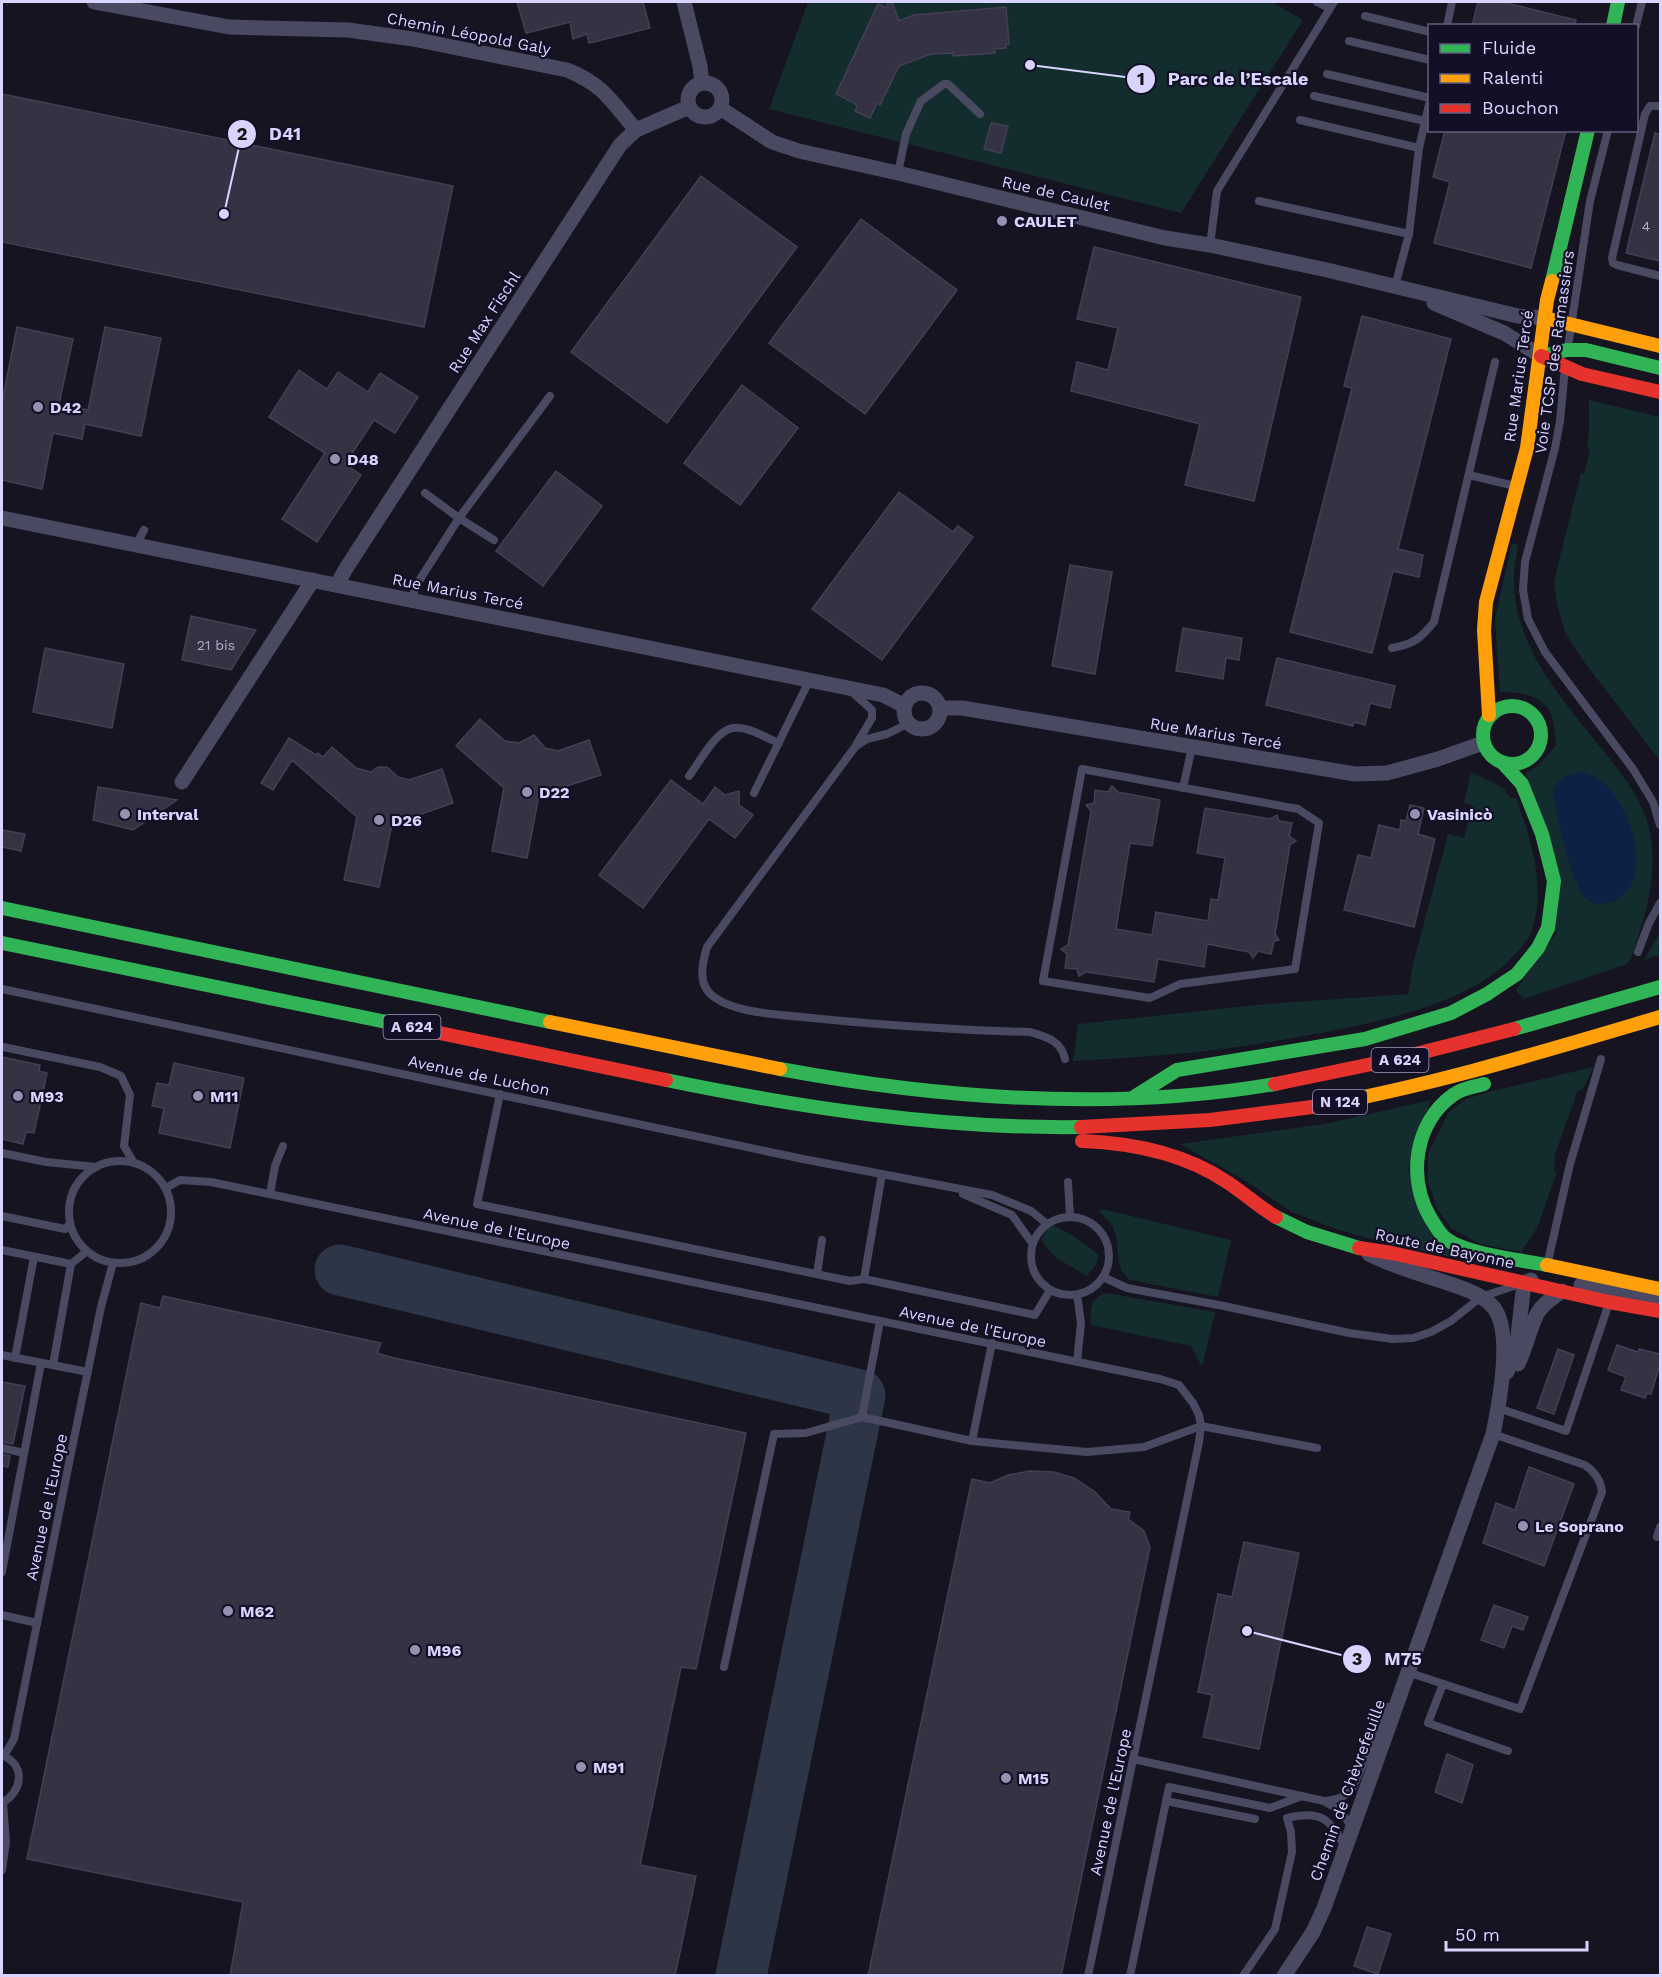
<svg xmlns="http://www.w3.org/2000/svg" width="1662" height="1977" viewBox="0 0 1662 1977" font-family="'Work Sans',sans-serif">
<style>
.green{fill:#132c2d}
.water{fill:#0d2144}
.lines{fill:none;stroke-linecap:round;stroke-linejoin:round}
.taxiway{stroke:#2c3646;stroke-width:51}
.building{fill:#343243;stroke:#433f54;stroke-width:1.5}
.lane{stroke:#4a4962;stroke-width:8}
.street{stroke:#4a4962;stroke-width:15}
.fast{stroke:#30b455;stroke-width:14}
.slow{stroke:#ff9f0a;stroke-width:14}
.jam{stroke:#e5322d;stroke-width:14}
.poi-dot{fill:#9591b1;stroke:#130f26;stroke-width:2}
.labels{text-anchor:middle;stroke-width:4.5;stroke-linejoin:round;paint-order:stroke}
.number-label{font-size:14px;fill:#b0acd0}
.shield{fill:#130f26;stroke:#9e99be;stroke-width:1.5}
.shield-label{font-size:15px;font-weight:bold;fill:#d9d4ff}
.street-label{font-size:16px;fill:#d9d4ff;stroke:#130f26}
.poi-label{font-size:16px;font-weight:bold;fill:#d9d4ff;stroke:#130f26;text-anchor:start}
.leader{fill:none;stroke:#d9d4ff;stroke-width:2}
.callout-dot{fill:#d9d4ff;stroke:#130f26;stroke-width:2}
.mark-label{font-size:18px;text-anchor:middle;font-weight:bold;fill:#111}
.callout-label{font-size:18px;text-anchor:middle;font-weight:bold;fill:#d9d4ff;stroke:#130f26;stroke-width:4.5;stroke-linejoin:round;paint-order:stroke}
</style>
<rect width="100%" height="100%" fill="#161421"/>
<g class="green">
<polygon points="808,2 1272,2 1303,20 1181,213 769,109"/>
<polygon points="1589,400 1660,417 1660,761 1582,659 1566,634 1557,605 1554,584 1557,568 1581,473 1584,474 1590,449 1587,448 1589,429"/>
<path d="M 1512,543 L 1518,545 C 1517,555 1514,566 1514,576 C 1512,649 1568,705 1610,759 C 1629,784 1647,807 1651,839 C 1657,882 1644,919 1631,959 L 1627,964 L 1523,999 L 1516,990 L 1556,934 L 1526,773 L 1539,765 L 1556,745 C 1554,736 1555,721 1550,712 C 1540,694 1519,692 1500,692 L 1495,619 Z"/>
<path d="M 1471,772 L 1504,788 L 1510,798 L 1516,798 C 1531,840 1548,891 1530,935 C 1527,942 1520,948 1516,953 C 1475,1002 1386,1020 1326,1032 C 1277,1041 1227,1050 1177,1054 C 1142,1057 1107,1059 1073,1061 L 1078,1024 L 1266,1004 L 1408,994 L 1413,964 L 1448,834 L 1464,838 L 1471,805 L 1464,803 Z"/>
<polygon points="1660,932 1660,955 1644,960"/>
<polygon points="1593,1067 1584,1088 1577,1092 1555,1155 1554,1171 1557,1172 1537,1228 1521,1252 1480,1244 1451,1228 1437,1209 1428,1181 1428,1154 1448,1113 1466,1099 1488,1092"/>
<polygon points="1431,1100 1408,1171 1470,1261 1388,1244 1333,1228 1290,1211 1246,1181 1180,1144 1325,1124"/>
<path d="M 1102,1209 L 1231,1240 L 1218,1297 L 1130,1280 C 1113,1267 1121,1248 1114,1230 C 1112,1223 1104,1217 1099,1211 Z"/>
<path d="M 1052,1225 C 1070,1233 1084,1242 1098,1255 L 1096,1265 L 1087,1276 L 1056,1258 L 1041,1240 L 1048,1228 Z"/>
<path d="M 1106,1293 L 1215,1312 L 1202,1367 L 1191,1346 L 1091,1325 C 1090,1310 1089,1298 1106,1293 Z"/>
</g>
<path class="water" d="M 1581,771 C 1589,774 1599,778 1605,784 C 1631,807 1655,881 1616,900 C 1607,903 1598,906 1589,901 C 1572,892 1555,810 1553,789 L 1562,778 Z"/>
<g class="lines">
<polyline class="taxiway" points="340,1270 860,1395 741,1976"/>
</g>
<g class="building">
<polygon points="517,2 643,2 650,28 589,43 587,34 573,39 570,22 526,33"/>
<polygon points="889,2 892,2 899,21 914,15 1006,7 1009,44 1006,44 1006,48 994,49 995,53 953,56 953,53 931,54 899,66 880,105 877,103 870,118 855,111 857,106 854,103 836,94 878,4 886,8"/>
<polygon points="1478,2 1503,2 1576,20 1575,26 1472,26"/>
<polygon points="2,94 453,186 424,327 2,242"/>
<polygon points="991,123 1008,126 1001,153 984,149"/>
<polygon points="1445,130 1566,130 1531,268 1434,243 1450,182 1433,177"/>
<polygon points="1655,133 1660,134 1660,261 1626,253"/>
<polygon points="701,176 797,247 667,423 571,352"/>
<polygon points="861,219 957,290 865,414 769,343"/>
<polygon points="1094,247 1301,297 1254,501 1185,485 1200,424 1071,391 1077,362 1108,370 1118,328 1077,319"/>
<polygon points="1362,316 1451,339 1398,549 1423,555 1419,577 1393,571 1372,653 1290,632 1352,388 1344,386"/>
<polygon points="17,327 73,339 59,404 88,410 105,327 161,338 141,436 85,424 82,439 53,433 42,489 2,480 2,402"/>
<polygon points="299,370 327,389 338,372 368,392 380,373 418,397 395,433 374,420 345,464 361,475 317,542 282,519 325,453 269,417"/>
<polygon points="742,385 798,428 740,505 684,463"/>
<polygon points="556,471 602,506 543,586 496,551"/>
<polygon points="899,492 953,532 958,526 973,537 882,660 812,609"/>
<polygon points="1070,565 1112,572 1095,674 1052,666"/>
<polygon points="191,616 256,630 231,670 182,660"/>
<polygon points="1183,628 1242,638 1239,660 1226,658 1223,679 1176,671"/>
<polygon points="45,648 124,664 112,728 33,712"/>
<polygon points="1277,658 1395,686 1390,708 1370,703 1365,725 1354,722 1353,726 1266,705"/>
<polygon points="480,719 505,741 519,743 534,735 545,748 558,751 589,740 601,775 539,795 527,858 492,851 504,788 456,746"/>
<polygon points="289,738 316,755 318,753 323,757 332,747 356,768 371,772 378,767 387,767 398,777 409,780 442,769 453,803 392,824 379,887 344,880 357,817 292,760 273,790 261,783"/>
<polygon points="671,780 703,804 715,787 725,795 739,791 739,805 753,815 735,838 709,819 643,908 599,875"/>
<polygon points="1112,786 1118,792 1160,800 1152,846 1130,843 1116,929 1152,935 1156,912 1208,921 1211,899 1218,900 1225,858 1197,853 1205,808 1270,819 1277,815 1279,821 1292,823 1289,836 1296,841 1290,845 1275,934 1279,940 1274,941 1271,954 1258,951 1253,958 1249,952 1207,944 1204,967 1158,959 1154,982 1086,972 1079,976 1077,969 1065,968 1067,954 1061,949 1068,945 1091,811 1086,805 1094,803 1095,790 1108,792"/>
<polygon points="98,787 177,800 133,830 93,820"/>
<polygon points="1410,805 1424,808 1418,834 1435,839 1414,927 1344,910 1358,855 1371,858 1379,825 1400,830 1401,820 1406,821"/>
<polygon points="2,830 25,834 21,851 2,847"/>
<polygon points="2,1057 40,1065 39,1071 47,1073 34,1133 26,1132 23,1144 2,1139"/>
<polygon points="174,1063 244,1078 230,1148 159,1133 164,1108 152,1106 157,1083 169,1085"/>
<polygon points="163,1296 381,1343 377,1353 394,1358 746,1433 696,1669 681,1667 640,1865 696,1876 675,1976 230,1976 243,1902 27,1859 141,1303 160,1308"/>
<polygon points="1617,1345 1638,1352 1639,1349 1660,1354 1660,1364 1651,1394 1647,1393 1645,1398 1621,1390 1626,1377 1608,1370"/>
<polygon points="1558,1349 1574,1355 1554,1414 1537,1408"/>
<polygon points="2,1382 25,1386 13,1444 2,1442"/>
<polygon points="2,1454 10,1456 8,1467 2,1466"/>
<polygon points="1529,1467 1574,1484 1544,1566 1483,1543 1496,1503 1515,1510"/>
<polygon points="1030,1471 1054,1472 1074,1478 1095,1492 1111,1509 1130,1512 1128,1519 1144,1531 1150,1547 1061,1976 868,1976 972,1479 990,1483 1008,1475"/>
<polygon points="1244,1542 1299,1553 1259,1749 1203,1737 1212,1695 1198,1692 1218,1594 1232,1597"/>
<polygon points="1494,1605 1528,1617 1523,1630 1512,1626 1504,1648 1481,1640"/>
<polygon points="1447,1754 1473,1765 1462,1803 1435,1792"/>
<polygon points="1367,1927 1391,1934 1378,1974 1354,1966"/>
</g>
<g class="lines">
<g class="lane">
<polyline points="1317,2 1329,8"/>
<polyline points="1365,16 1430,32"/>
<polyline points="1447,26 1452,2"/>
<polyline points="1636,26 1642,2"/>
<polyline points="1349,41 1430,60"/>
<polyline points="1327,74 1430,98"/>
<polyline points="1314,96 1425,121"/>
<polyline points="1660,106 1650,106 1645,114 1612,258 1613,263 1617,265 1660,276"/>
<polyline points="1300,120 1419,148"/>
<polyline points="898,173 906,134 921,101 944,84 948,84 980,114"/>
<polyline points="1259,201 1409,234"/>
<polyline points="1210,245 1217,191 1334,2"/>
<polyline points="1395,286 1409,234 1419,148 1430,100"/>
<polyline points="1568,347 1590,201 1608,130"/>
<polyline points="1565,368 1560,421 1555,448 1525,562 1523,590 1528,619 1545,652 1633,769 1653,802 1660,825"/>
<polyline points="1469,475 1515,486"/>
<polyline points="425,493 459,518 494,540"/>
<polyline points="136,545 144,530"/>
<polyline points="411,600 417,584 459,518 550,396"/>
<path d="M 1392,648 C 1414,644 1420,639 1434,622 L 1495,362"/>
<polyline points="852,692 872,710 872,718 856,745"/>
<path d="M 909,723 L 887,734 L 867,739 L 855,747 L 707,947 C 702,964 697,985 714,997 C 736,1013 775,1014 802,1017 C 878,1025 954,1030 1030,1032 C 1046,1037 1061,1040 1065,1059"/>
<polygon points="1082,769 1298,809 1319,823 1295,969 1180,984 1150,998 1043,981"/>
<path d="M 689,776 C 699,763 716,730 733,728 C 748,726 766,738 779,743"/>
<polyline points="1183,788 1192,747"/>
<polyline points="754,793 809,681"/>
<polyline points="1638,952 1649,923 1660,903"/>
<polyline points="2,989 803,1159 992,1195 1031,1211 1046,1223"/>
<polyline points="3,1047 100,1067 121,1076 130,1095 124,1146 134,1163"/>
<polyline points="500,1094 477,1204 850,1281 864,1279"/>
<polyline points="2,1153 46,1162 96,1167"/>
<circle cx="120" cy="1212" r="51"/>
<polyline points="882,1174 864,1279 1035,1315 1050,1290"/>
<polyline points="1068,1182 1070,1216"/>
<polyline points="166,1188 180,1180 211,1182 1160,1379 1179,1385 1193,1403 1199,1415 1201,1426 1199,1442 1088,1976"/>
<polyline points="270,1194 275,1166 283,1146"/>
<polyline points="963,1194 1012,1215 1032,1243"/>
<polyline points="2,1216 65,1229 70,1224"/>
<circle cx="1070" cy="1256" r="39"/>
<polyline points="2,1250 71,1264 87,1251"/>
<polyline points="1548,1261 1570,1164 1601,1059"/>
<polyline points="817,1274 822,1240"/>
<polyline points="1103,1277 1127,1288 1224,1306 1349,1333 1393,1339 1413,1338 1431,1332 1451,1321 1481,1297 1514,1286"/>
<polyline points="2,1355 88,1372"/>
<polyline points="15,1358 34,1257"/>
<polyline points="1077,1362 1081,1323 1077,1295"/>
<polyline points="53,1365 71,1264"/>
<polyline points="1498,1408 1566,1431 1609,1303"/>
<polyline points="862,1417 972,1441 1087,1452 1144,1447 1201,1426 1317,1448"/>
<polyline points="972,1441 992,1343"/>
<polyline points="2,1448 24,1453"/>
<polyline points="1657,1537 1660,1527"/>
<polyline points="2,1572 41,1363"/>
<polyline points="2,1615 37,1623"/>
<polyline points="724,1667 774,1434 806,1433 862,1417 880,1321"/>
<path d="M 1407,1672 L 1520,1709 L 1602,1492 C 1601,1480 1595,1472 1585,1465 L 1493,1434"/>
<polyline points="1443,1684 1428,1723 1508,1751"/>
<path d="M 2,1755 C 26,1765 23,1791 2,1803"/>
<polyline points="4,1756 14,1739 70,1458 101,1307 113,1263"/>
<path d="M 1133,1759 L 1324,1801 C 1337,1807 1345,1815 1352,1828"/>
<polyline points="1166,1801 1255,1819"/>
<path d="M 1325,1801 C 1338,1799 1345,1798 1353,1787 L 1388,1707"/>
<polyline points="2,1870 6,1842 3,1802"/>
<polyline points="1130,1976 1169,1787 1270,1808 1302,1796"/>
<path d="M 1243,1976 L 1275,1929 L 1292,1852 L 1291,1832 L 1287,1818 C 1320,1810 1331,1818 1345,1848"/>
</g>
<g class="street">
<path d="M 94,2 L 229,27 L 348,30 L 413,39 L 567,70 C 604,85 611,101 636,130"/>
<polyline points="684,2 700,66 702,83"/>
<circle cx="705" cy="100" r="17"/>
<polyline points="720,108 772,142 799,151 898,173 1165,238 1210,245 1327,270 1518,316 1545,318"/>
<polyline points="1434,303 1504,333 1541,356"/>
<polyline points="2,518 883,695 905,706"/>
<polyline points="337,585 345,570 620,145 636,130 689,107"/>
<circle cx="922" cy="711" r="18"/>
<polyline points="940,708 962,708 1355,774 1387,773 1438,759 1483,743"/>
<polyline points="182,782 313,580"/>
<polyline points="1581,1285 1660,1299"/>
<path d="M 1518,1364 C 1526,1348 1529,1330 1537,1314 C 1542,1304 1553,1298 1562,1291"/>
<polyline points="1507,1372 1517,1344 1524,1283 1531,1280"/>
<path d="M 1284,1976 L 1313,1932 L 1324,1908 L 1493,1434 C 1499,1405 1513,1333 1494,1308 C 1486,1298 1471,1291 1459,1287 C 1429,1276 1398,1269 1369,1254"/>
</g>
<g class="fast">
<polyline points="1613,26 1618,2"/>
<polyline points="1552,281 1588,130"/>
<polyline points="1541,356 1567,350 1586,350 1660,368"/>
<circle cx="1512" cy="735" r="29"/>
<polyline points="2,908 550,1022"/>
<polyline points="2,943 401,1025"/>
<polyline points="1514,1029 1660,987"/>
<path d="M 780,1069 C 942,1099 1112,1112 1275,1084"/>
<path d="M 666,1080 C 802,1108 942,1129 1081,1127"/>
<path d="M 1484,1084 C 1474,1087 1462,1088 1453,1095 C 1414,1123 1407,1179 1431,1219 C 1435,1225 1439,1233 1445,1238 C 1464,1254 1521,1260 1547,1265"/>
<polyline points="1134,1097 1177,1070 1365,1039 1451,1013 1487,994 1517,974 1538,948 1548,928 1554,881 1542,834 1522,784 1503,763"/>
<polyline points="1276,1217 1307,1232 1359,1248"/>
</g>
<g class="slow">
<polyline points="1545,318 1660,346"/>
<polyline points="1489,715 1484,630 1486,602 1527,448 1547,300 1552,281"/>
<polyline points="550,1022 780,1069"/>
<path d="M 1312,1107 C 1431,1086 1545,1051 1660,1017"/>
<polyline points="1547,1265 1660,1289"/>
</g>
<g class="jam">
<polyline points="1541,356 1582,374 1660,392"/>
<polyline points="401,1025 666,1080"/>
<polyline points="1275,1084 1396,1059 1514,1029"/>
<polyline points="1081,1127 1210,1120 1312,1107"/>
<path d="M 1082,1141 C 1133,1143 1184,1153 1227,1182 C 1244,1193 1259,1207 1276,1217"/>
<polyline points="1359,1248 1392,1253 1609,1302 1660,1311"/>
</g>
</g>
<g class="poi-dot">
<circle cx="1002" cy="221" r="6"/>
<circle cx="38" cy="407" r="6"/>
<circle cx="335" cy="459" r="6"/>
<circle cx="527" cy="792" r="6"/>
<circle cx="125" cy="814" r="6"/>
<circle cx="1415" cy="814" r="6"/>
<circle cx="379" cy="820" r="6"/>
<circle cx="18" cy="1096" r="6"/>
<circle cx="198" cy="1096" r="6"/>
<circle cx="1523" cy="1526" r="6"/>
<circle cx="228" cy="1611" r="6"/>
<circle cx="415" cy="1650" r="6"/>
<circle cx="581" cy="1767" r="6"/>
<circle cx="1006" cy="1778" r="6"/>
</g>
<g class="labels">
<g class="number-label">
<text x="1646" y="231">4</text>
<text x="216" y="650">21 bis</text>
</g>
<g class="shield">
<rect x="383.5" y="1015" width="57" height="24" rx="4.5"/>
<rect x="1371.5" y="1048" width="57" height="24" rx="4.5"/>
<rect x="1313" y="1090" width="54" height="24" rx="4.5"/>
</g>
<g class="shield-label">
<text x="412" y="1032">A 624</text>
<text x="1400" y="1065">A 624</text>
<text x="1340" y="1107">N 124</text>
</g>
<g class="street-label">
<text transform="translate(469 33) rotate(11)" y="6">Chemin Léopold Galy</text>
<text transform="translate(1056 193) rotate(13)" y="6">Rue de Caulet</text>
<text transform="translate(484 322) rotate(-57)" y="6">Rue Max Fischl</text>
<text transform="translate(1554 352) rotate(-82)" y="6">Voie TCSP des Ramassiers</text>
<text transform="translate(1518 376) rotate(-82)" y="6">Rue Marius Tercé</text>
<text transform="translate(458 591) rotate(11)" y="6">Rue Marius Tercé</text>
<text transform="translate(1216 733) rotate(9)" y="6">Rue Marius Tercé</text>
<text transform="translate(479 1075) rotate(12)" y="6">Avenue de Luchon</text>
<text transform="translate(497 1228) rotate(12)" y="6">Avenue de l'Europe</text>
<text transform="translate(1445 1248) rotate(12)" y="6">Route de Bayonne</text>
<text transform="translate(973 1326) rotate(12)" y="6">Avenue de l'Europe</text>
<text transform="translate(46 1507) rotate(-78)" y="6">Avenue de l'Europe</text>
<text transform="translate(1347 1790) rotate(-70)" y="6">Chemin de Chèvrefeuille</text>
<text transform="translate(1110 1802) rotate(-78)" y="6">Avenue de l'Europe</text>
</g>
<g class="poi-label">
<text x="1014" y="227">CAULET</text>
<text x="50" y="413">D42</text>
<text x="347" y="465">D48</text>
<text x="539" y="798">D22</text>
<text x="137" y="820">Interval</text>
<text x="1427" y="820">Vasinicò</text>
<text x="391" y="826">D26</text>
<text x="30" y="1102">M93</text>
<text x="210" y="1102">M11</text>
<text x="1535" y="1532">Le Soprano</text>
<text x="240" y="1617">M62</text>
<text x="427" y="1656">M96</text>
<text x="593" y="1773">M91</text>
<text x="1018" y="1784">M15</text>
</g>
</g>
<path class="leader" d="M1030 65L1141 79M224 214L242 134M1247 1631L1357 1659"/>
<g class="callout-dot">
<circle cx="1030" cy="65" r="6"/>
<circle cx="224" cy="214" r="6"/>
<circle cx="1247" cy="1631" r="6"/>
<circle cx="1141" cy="79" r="15"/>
<circle cx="242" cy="134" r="15"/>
<circle cx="1357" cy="1659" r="15"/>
</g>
<g class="mark-label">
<text x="1141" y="85">1</text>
<text x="242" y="140">2</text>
<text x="1357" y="1665">3</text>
</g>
<g class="callout-label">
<text x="1238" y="85">Parc de l’Escale</text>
<text x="285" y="140">D41</text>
<text x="1403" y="1665">M75</text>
</g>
<rect width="1662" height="1977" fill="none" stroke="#d9d4ff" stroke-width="6"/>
<rect x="1428" y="24" width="210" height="108" fill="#130f26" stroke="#625e7d" stroke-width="1.5"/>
<rect x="1440" y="44" width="30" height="9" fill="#30b455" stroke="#625e7d" stroke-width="1.5"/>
<text x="1482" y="54" font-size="18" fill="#d9d4ff">Fluide</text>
<rect x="1440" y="74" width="30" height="9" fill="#ff9f0a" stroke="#625e7d" stroke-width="1.5"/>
<text x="1482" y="84" font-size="18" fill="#d9d4ff">Ralenti</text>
<rect x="1440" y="104" width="30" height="9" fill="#e5322d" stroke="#625e7d" stroke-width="1.5"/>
<text x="1482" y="114" font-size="18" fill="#d9d4ff">Bouchon</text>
<path d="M1446 1941v9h141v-9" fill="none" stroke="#d9d4ff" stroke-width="3"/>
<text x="1455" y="1941" font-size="18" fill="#d9d4ff" stroke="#130f26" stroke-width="4.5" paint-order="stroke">50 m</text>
</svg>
